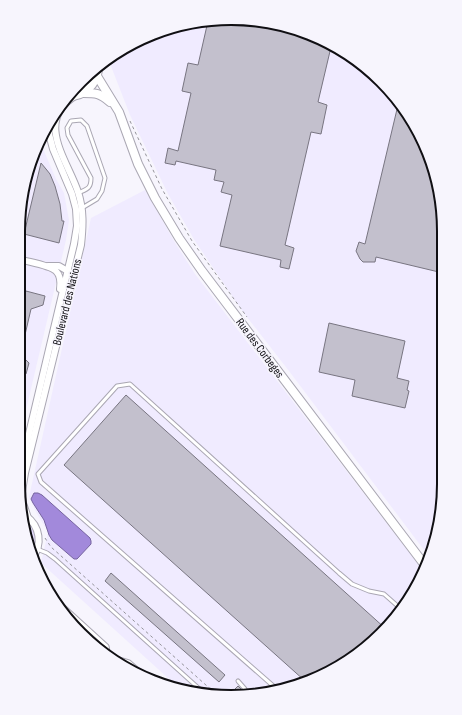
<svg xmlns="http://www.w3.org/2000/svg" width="462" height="715" viewBox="0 0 462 715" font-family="'Sofia Sans Condensed',sans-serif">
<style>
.built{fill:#f0ebff}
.green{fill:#e5ddfd}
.water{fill:#a289db;stroke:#76649f}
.building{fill:#c3c0cd;stroke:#787581}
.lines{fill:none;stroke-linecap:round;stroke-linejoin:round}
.service-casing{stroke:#aaa7b3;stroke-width:5}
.minor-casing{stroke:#aaa7b3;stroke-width:8}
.tertiary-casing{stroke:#aaa7b3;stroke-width:10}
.path{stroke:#95949a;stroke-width:1;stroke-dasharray:3 3;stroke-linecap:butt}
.service{stroke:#fff;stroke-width:3}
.minor{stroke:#fff;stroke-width:6}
.tertiary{stroke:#fff;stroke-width:8}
.labels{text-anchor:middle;stroke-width:3;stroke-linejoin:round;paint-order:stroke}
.street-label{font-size:12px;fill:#100f13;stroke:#f7f5fd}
.rim{fill:none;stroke:#100f13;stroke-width:2}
</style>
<rect width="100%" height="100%" fill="#f7f5fd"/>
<g class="built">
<polygon points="217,18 299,29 371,71 422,137 444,217 442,512 430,558 289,371 243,312 195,241 168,194 130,115 109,61 137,40"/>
<polygon points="40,137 44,151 56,179 64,193 69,220 66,240 18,444 20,203"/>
<polygon points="145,190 174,241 195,274 424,572 391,624 349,661 286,690 231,697 179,688 41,563 48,532 37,514 29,497 91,218"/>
</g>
<path class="green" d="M 24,519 C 36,527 39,543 31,555 L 29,552 Z"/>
<polygon class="water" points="34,493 38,493 42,495 90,538 91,541 91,544 77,559 74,559 52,540 49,535 44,520 33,503 31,499"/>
<g class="building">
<polygon points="217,18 299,29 331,47 318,102 327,105 321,134 311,132 285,245 294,248 289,269 280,267 281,260 220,246 232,195 221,192 224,182 214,180 216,170 176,161 175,165 165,163 168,148 178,151 191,93 182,91 188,63 198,65 208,21"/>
<polygon points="398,105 422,137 444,217 443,273 376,257 375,262 363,262 360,259 356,251 359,242 365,244"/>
<polygon points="41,163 46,169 50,174 55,186 60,204 62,221 64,221 59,243 24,234"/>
<polygon points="26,291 45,296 43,305 31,309 21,352 19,352 19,293 25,294"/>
<polygon points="329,323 405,341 397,378 409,381 407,390 409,391 405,408 352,396 355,380 319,372"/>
<polygon points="19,353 29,363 26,374 19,372"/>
<polygon points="126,395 386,629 349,661 305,681 64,465"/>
<polygon points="111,573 225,675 219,682 105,581"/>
<polygon points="238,686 241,689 236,696 233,697 230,694"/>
</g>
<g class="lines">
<defs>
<g id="service">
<path d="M 78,193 C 87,189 91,189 91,178 L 68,135 L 67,128 L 71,121 L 81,120 L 87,126 L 105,178 L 102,191 L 97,199 L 82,208"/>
<polyline points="37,549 47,553 55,559 204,693"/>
<polyline points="51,595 107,646 109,657"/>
<polyline points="109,656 129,662 145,676"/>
<polyline points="238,681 245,689 240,696"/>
<polyline points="279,691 41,482 38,474 117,386 130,384 339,573 352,584 369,591 384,594 401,609"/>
</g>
<g id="minor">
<path d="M 19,259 C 28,262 50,265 56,271 C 61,276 61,282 60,289"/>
<polyline points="48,266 59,266 71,273"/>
<polyline points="443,363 441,357 443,353"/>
<polyline points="18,480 74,244 77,226 76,209 72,194 53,149 49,134 51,121"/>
<path d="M 26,516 C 40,526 43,545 32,558"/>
<path d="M 28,518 L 23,503 L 22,491 L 25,473 L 81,245 C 83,227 84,210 78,192 C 68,161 34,121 75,96"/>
</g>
<g id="tertiary">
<polyline points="97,76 119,112 138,164 155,198 179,238 202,271 427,568"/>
<path d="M 83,93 C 96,93 100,93 110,102"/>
<path d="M 67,96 C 84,97 96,85 98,70"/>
</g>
</defs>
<use href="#service" class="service-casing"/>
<use href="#minor" class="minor-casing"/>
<use href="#tertiary" class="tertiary-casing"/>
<g class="path">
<polyline points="104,68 106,63"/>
<polyline points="130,121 162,189 192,241 247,317"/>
<polyline points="45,538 51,547 216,694"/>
</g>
<use href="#service" class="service"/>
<use href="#minor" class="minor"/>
<use href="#tertiary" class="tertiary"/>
</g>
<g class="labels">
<g class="street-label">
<text transform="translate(67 302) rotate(-76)" y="4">Boulevard des Nations</text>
<text transform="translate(260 348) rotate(53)" y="4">Rue des Corbeges</text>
</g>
</g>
<path d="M0 0H462V715H0ZM231 25H231A206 206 0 0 1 437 231V484A206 206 0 0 1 231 690H231A206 206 0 0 1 25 484V231A206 206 0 0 1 231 25Z" fill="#f7f5fd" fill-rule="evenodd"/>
<path class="rim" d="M231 25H231A206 206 0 0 1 437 231V484A206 206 0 0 1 231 690H231A206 206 0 0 1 25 484V231A206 206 0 0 1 231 25Z"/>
</svg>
